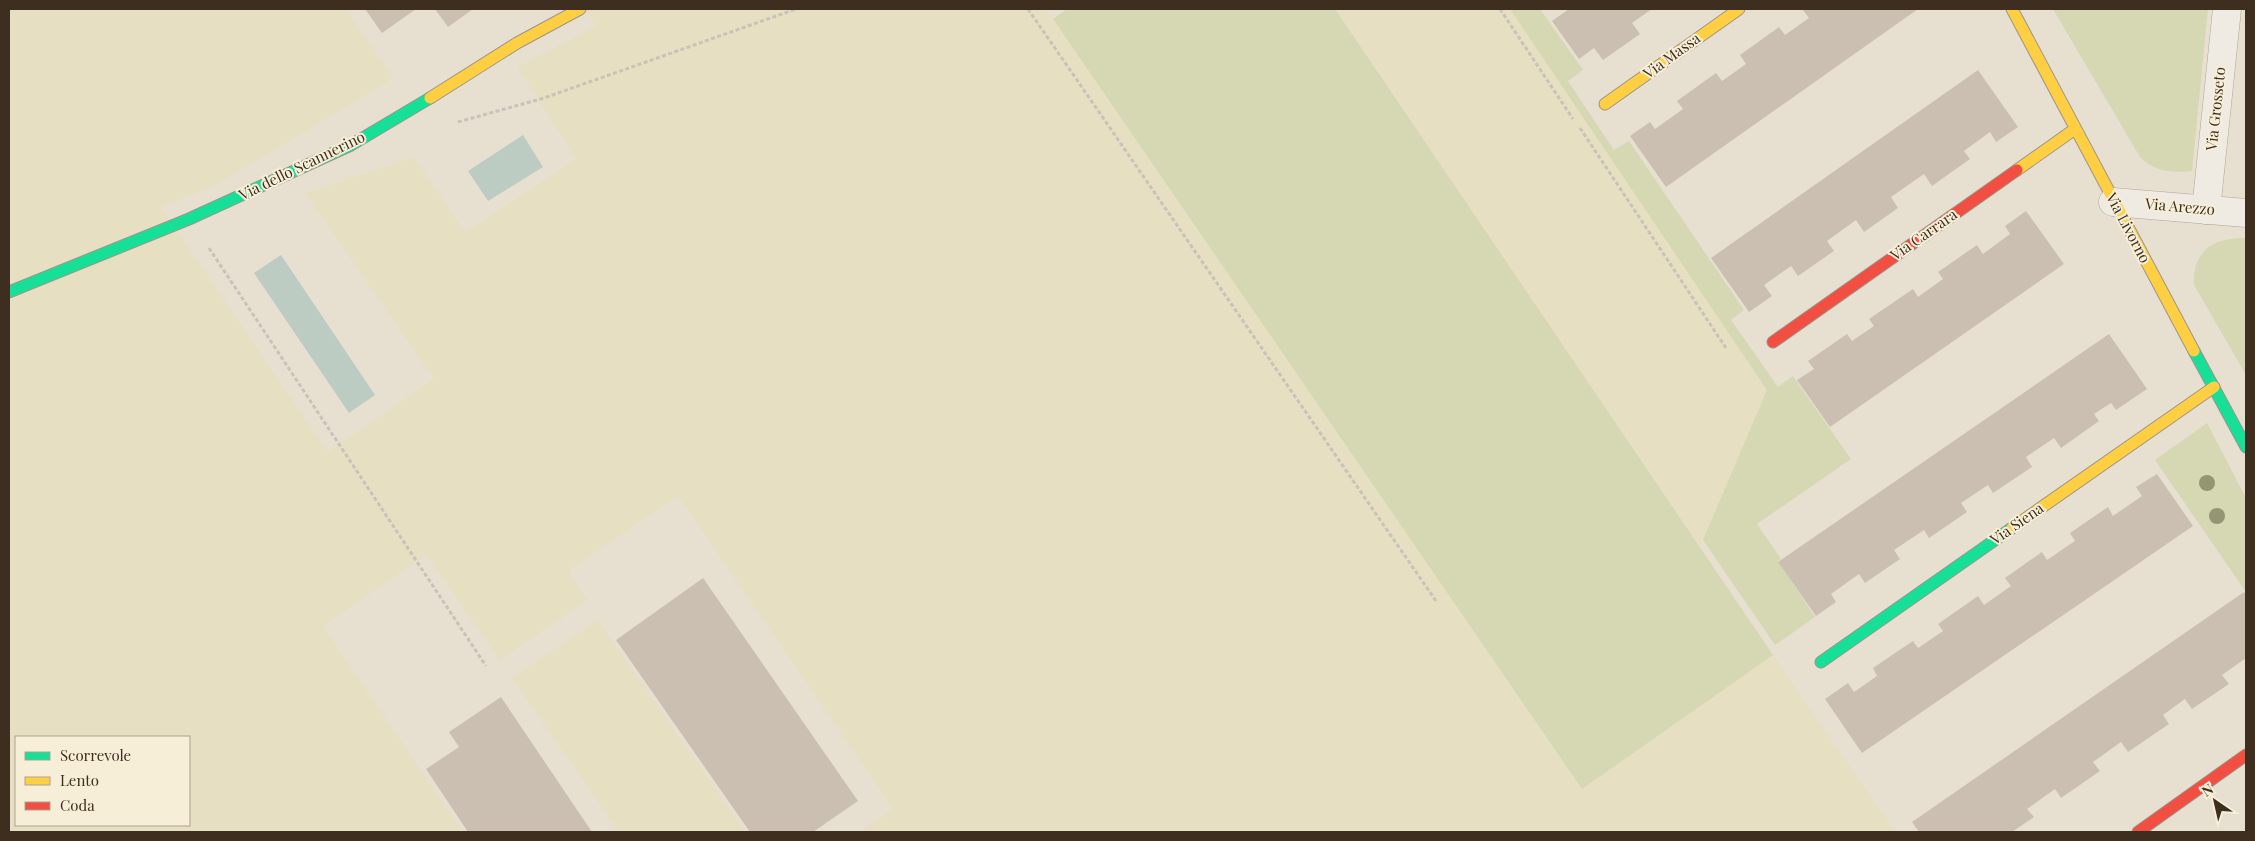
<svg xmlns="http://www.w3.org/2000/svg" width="2255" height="841" viewBox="0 0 2255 841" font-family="'Playfair Display',serif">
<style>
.farmland{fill:#e6dfc2;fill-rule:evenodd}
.green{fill:#d6d7b3}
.water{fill:#bcccc2}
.building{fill:#cbbfb2}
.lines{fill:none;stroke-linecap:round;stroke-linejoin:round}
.street-casing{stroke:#ada599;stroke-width:29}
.fast-casing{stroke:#9c958a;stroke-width:13}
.slow-casing{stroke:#9c958a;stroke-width:13}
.jam-casing{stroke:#9c958a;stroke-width:13}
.path{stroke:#c8c2b9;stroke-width:3;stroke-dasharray:4 2.5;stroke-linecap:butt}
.street{stroke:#efebe3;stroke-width:28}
.fast{stroke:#16e098;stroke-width:11}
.slow{stroke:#ffcf43;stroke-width:11}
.jam{stroke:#f24e42;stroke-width:11}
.tree{fill:#929673}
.labels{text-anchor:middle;stroke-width:4;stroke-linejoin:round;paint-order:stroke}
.street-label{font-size:15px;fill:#3d2e20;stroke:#f7eed8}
</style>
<rect width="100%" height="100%" fill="#e7e0d1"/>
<g class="farmland">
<path d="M 9,9 L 346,9 L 394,78 L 231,176 L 210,188 L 161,207 L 328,452 L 434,379 L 305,193 L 414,157 L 465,232 L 576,159 L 517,67 L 596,26 L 585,9 L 1046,9 L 1582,789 L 1773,655 L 1896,832 L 860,832 L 893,809 L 678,496 L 568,571 L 588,600 L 500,660 L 426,555 L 323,626 L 463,832 L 9,832 ZM 16,737 L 189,737 L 189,825 L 16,825 Z"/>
<polygon points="1335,9 1510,9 1563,86 1768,390 1700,547"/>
<polygon points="598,620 745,832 619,832 512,678"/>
</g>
<g class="green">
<polygon points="1067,9 1335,9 1773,655 1582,789 1053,19"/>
<polygon points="1510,9 1540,9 1583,70 1568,81 1614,150 1629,141 1744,310 1731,320 1778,387 1793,376 1851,459 1757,524 1781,559 1778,561 1815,617 1775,645 1703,540 1767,390"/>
<path d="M 2053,9 L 2208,9 L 2192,171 C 2172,173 2155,172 2140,157 Z"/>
<path d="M 2246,238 L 2246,375 L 2194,285 C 2192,251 2214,237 2246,238 Z"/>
<polygon points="2207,423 2246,498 2246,592 2155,460"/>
</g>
<g class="water">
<polygon points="523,135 543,167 488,201 468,171"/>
<polygon points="281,255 375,395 349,413 254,273"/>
</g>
<g class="building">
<polygon points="365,9 416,9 382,33"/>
<polygon points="435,9 473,9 448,27"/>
<polygon points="1569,9 1652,9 1632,23 1640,34 1603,60 1594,48 1579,59 1552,21"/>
<polygon points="1805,9 1918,9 1666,187 1630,136 1650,122 1655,129 1683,109 1677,101 1716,73 1722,81 1746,64 1740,55 1779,27 1785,35 1809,18 1803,10"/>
<polygon points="1978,70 2018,127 1996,142 1990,132 1964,151 1970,159 1932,186 1924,174 1891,197 1898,208 1864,232 1856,220 1827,241 1834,251 1798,276 1791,266 1764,285 1772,296 1749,312 1711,258"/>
<polygon points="2026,211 2064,264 1830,427 1797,380 1814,369 1808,361 1847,334 1852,341 1874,326 1869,319 1913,289 1918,297 1943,279 1938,272 1977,245 1983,254 2010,234 2005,226"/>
<polygon points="2109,334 2147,389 2116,410 2111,403 2094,414 2099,421 2061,448 2054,438 2026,457 2032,467 1993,493 1988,485 1961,503 1967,512 1929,538 1924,530 1894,550 1900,559 1865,583 1859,574 1831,594 1836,602 1816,616 1778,562"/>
<polygon points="2157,474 2193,526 1862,753 1825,699 1848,683 1854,692 1877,676 1873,668 1913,641 1918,648 1943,631 1938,624 1978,596 1984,605 2011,586 2005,578 2042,552 2047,560 2075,541 2070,533 2108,507 2113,516 2142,496 2136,487"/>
<polygon points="703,578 858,801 813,832 750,832 616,640"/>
<polygon points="2244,592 2246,595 2246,658 2222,675 2229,684 2192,709 2185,699 2163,715 2169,724 2128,752 2121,742 2093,762 2100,771 2061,798 2055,789 2027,809 2034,817 2012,832 1919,832 1912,822"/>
<polygon points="501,697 592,832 468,832 426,769 459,747 449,732"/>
</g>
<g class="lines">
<defs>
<g id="street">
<polyline points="2113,202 2246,213"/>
<polyline points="2206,210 2227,9"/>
</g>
<g id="fast">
<polyline points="9,292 189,219 351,145 430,98"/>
<polyline points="2194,351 2246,447"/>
<polyline points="1821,662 2012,528"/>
</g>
<g id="slow">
<polyline points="2012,9 2194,351"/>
<polyline points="430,98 517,43 580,9"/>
<polyline points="1605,104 1739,9"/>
<polyline points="2017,170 2075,129"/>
<polyline points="2012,528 2214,387"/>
</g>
<g id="jam">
<polyline points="1773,342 2017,170"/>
<polyline points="2138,832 2246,755"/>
</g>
</defs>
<use href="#street" class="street-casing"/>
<use href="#fast" class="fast-casing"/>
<use href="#slow" class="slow-casing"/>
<use href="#jam" class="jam-casing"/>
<g class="path">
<polyline points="1028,9 1436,601"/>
<polyline points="1500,9 1573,119"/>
<polyline points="458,122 544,98 796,9"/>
<polyline points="1580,128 1726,348"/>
<polyline points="209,248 486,666"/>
</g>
<use href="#street" class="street"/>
<use href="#fast" class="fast"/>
<use href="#slow" class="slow"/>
<use href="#jam" class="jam"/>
</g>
<g class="tree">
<circle cx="2207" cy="483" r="8"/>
<circle cx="2217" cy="516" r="8"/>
</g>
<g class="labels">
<g class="street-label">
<text transform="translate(1672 56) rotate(-36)" y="5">Via Massa</text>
<text transform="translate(2216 109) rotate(-84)" y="5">Via Grosseto</text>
<text transform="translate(302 166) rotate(-26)" y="5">Via dello Scannerino</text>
<text transform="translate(2180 207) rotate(5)" y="5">Via Arezzo</text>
<text transform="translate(2128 228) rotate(62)" y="5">Via Livorno</text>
<text transform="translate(1924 235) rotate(-35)" y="5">Via Carrara</text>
<text transform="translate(2017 524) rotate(-35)" y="5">Via Siena</text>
</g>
</g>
<rect width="2255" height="841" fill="none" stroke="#3d2e20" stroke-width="20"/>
<rect x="15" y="736" width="175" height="90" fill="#f7eed8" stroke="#ada18e"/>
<rect x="25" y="752" width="25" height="8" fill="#16e098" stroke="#ada18e"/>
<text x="60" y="761" font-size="15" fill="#3d2e20">Scorrevole</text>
<rect x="25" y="777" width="25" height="8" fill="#ffcf43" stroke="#ada18e"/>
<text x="60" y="786" font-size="15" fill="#3d2e20">Lento</text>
<rect x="25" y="802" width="25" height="8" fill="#f24e42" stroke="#ada18e"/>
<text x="60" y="811" font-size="15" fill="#3d2e20">Coda</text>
<g transform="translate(2215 801) rotate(326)" stroke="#f7eed8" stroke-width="4" paint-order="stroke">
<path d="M0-4L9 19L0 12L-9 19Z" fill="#3d2e20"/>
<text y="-8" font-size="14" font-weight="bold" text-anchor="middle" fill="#3d2e20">N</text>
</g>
</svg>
